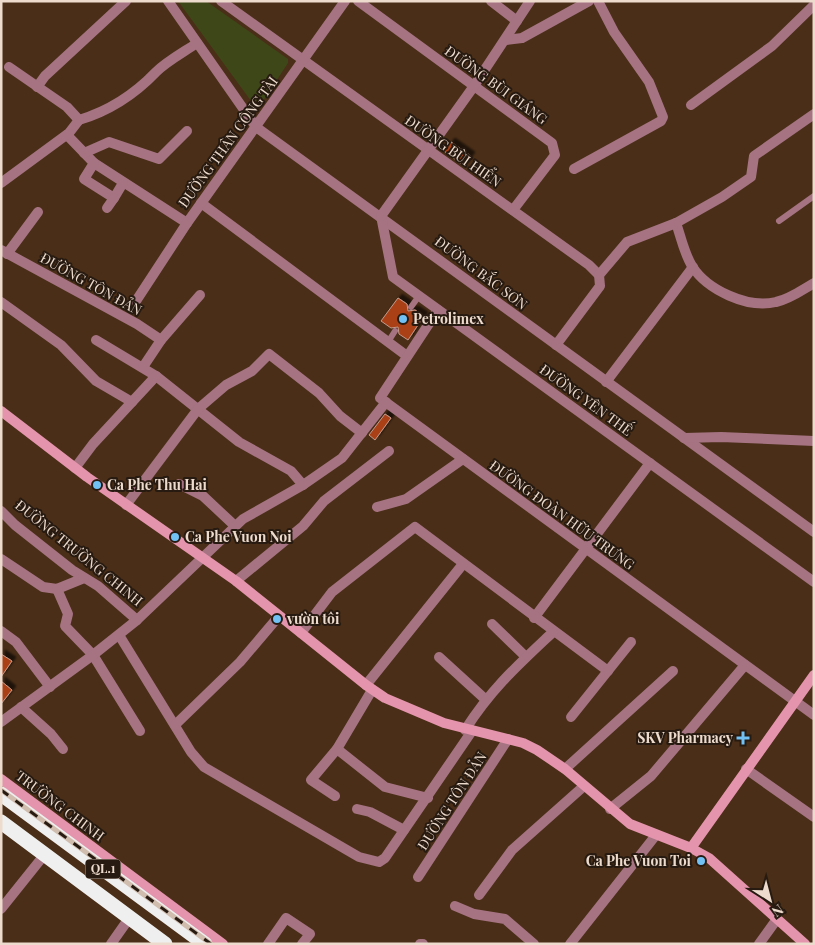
<svg xmlns="http://www.w3.org/2000/svg" width="815" height="945" viewBox="0 0 815 945" font-family="'Playfair Display',serif">
<style>
.green{fill:#3e4717}
.building{fill:#a93f16;stroke:#c49a8c;filter:url(#shadow)}
.lines{fill:none;stroke-linecap:round;stroke-linejoin:round}
.lane{stroke:#a57382;stroke-width:6}
.street{stroke:#a57382;stroke-width:10}
.secondary{stroke:#e494ad;stroke-width:10}
.highway{stroke:#efefef;stroke-width:15}
.rail-casing{stroke:#d1bdae;stroke-width:5}
.rail{stroke:#271a10;stroke-width:3;stroke-dasharray:9;stroke-linecap:butt}
.poi-dot{fill:#72c1f5;stroke:#271a10;stroke-width:2}
.labels{text-anchor:middle;stroke-width:4;stroke-linejoin:round;paint-order:stroke}
.shield{fill:#271a10;stroke:#b2a194;stroke-width:1}
.shield-label{font-size:12px;font-weight:bold;fill:#eddbcd}
.street-label{font-size:14px;fill:#eddbcd;stroke:#271a10}
.poi-label{font-size:14px;font-weight:bold;fill:#eddbcd;stroke:#271a10;text-anchor:start}
</style>
<defs>
<filter id="shadow"><feDropShadow dx="4" dy="-4" stdDeviation="1" flood-color="#0009"/></filter>
</defs>
<rect width="100%" height="100%" fill="#4a2e17"/>
<polygon class="green" points="178,1 206,1 288,59 288,63 263,101 251,101"/>
<g class="building">
<polygon points="451,142 471,156 464,166 444,151"/>
<polygon points="398,298 407,304 408,311 415,310 424,316 408,340 399,334 398,327 391,328 381,321"/>
<polygon points="385,414 391,418 375,440 369,435"/>
<polygon points="1,654 12,661 1,677"/>
<polygon points="1,681 12,690 1,704"/>
</g>
<g class="lines">
<g class="lane">
<polyline points="779,221 814,196"/>
<polyline points="411,307 419,296"/>
<polyline points="388,342 395,331"/>
</g>
<g class="street">
<polyline points="168,1 256,127 814,532"/>
<polyline points="221,1 589,265 599,275 600,286 556,345"/>
<polyline points="358,1 552,143 555,155 513,210"/>
<polyline points="491,1 517,21"/>
<polyline points="506,40 522,38 589,1"/>
<polyline points="37,87 45,76 126,1"/>
<polyline points="691,105 772,46 814,5"/>
<path d="M 79,120 C 109,111 134,95 156,72 C 167,61 184,52 197,43"/>
<polyline points="67,135 94,163 187,223"/>
<polyline points="84,153 109,142 159,159 187,131"/>
<polyline points="94,163 84,179 114,198 123,183"/>
<polyline points="574,169 661,121 663,117 649,82 614,32 598,1"/>
<polyline points="1,183 69,133 79,120 67,107 9,67"/>
<polyline points="201,203 407,356"/>
<polyline points="107,208 114,198"/>
<polyline points="381,216 393,277 814,582"/>
<polyline points="381,216 474,86 530,1"/>
<path d="M 676,223 C 681,237 684,253 692,266 C 707,290 748,309 776,302 C 790,299 802,290 814,283"/>
<polyline points="1,250 137,324 161,340"/>
<polyline points="7,254 38,212"/>
<polyline points="599,275 627,242 676,223 722,197 751,177 754,156 814,114"/>
<polyline points="136,301 187,223 345,1"/>
<polyline points="1,302 61,345 96,381 132,402"/>
<polyline points="438,310 380,398 814,715"/>
<polyline points="96,340 156,376 239,442 291,471 303,485"/>
<polyline points="143,367 161,340 200,295"/>
<polyline points="606,382 693,267"/>
<polyline points="684,438 721,437 814,441"/>
<polyline points="75,468 93,444 156,376"/>
<polyline points="179,484 203,496 234,525"/>
<polyline points="126,505 198,409 226,385 252,371 269,354 319,393 340,416 362,433"/>
<polyline points="377,507 406,499 463,459"/>
<polyline points="1,511 15,525 72,570 98,586 137,620"/>
<polyline points="1,559 43,587 57,589 84,578"/>
<polyline points="236,581 303,526 324,501 389,451"/>
<polyline points="57,589 68,614 65,626 93,655 140,731"/>
<polyline points="534,618 650,463"/>
<polyline points="492,624 526,657"/>
<polyline points="1,631 16,642 50,687"/>
<polyline points="301,633 332,592 415,527 608,671"/>
<polyline points="119,635 191,752 204,767 359,857 379,862 385,858 472,731"/>
<polyline points="439,657 485,699"/>
<polyline points="366,685 463,564"/>
<polyline points="21,707 51,734 63,749"/>
<polyline points="571,717 631,642"/>
<polyline points="1,722 93,655 137,620 243,519 303,485 342,458 386,402"/>
<polyline points="175,725 240,662 279,616"/>
<path d="M 465,730 C 492,688 518,665 553,632"/>
<polyline points="337,749 385,787 428,798"/>
<polyline points="565,769 673,671"/>
<polyline points="746,769 814,817"/>
<polyline points="335,796 311,780 337,749 372,690"/>
<polyline points="357,809 370,812 404,830"/>
<polyline points="610,809 651,776 745,665"/>
<polyline points="418,877 508,739"/>
<polyline points="479,895 512,850 584,786"/>
<polyline points="455,906 474,914 505,919 534,944"/>
<polyline points="1,909 45,854"/>
<polyline points="111,944 130,917"/>
<polyline points="268,944 286,918 310,934 302,944"/>
<polyline points="420,944 423,944"/>
<polyline points="570,944 656,835"/>
<polyline points="759,944 777,919"/>
</g>
<g class="secondary">
<polyline points="1,411 87,477 236,581 366,685 385,698 444,723 523,743 537,750 565,769 630,824 691,848 709,858 805,944"/>
<polyline points="1,779 223,944"/>
<polyline points="691,848 814,675"/>
</g>
<g class="highway">
<polyline points="1,794 205,944"/>
<polyline points="1,822 165,944"/>
</g>
<defs>
<polyline id="rail" points="1,790 211,944"/>
</defs>
<use href="#rail" class="rail-casing"/>
<use href="#rail" class="rail"/>
</g>
<g class="poi-dot">
<circle cx="403" cy="319" r="5"/>
<circle cx="97" cy="485" r="5"/>
<circle cx="175" cy="537" r="5"/>
<circle cx="277" cy="619" r="5"/>
<path d="M740.5 730.5h5v5h5v5h-5v5h-5v-5h-5v-5h5z"/>
<circle cx="701" cy="861" r="5"/>
</g>
<g class="labels">
<rect class="shield" x="85.5" y="859.5" width="35" height="19" rx="4"/>
<g class="shield-label">
<text x="103" y="873">QL.1</text>
</g>
<g class="street-label">
<text transform="translate(496 85) rotate(36)" y="5">ĐƯỜNG BÙI GIÁNG</text>
<text transform="translate(228 142) rotate(-54)" y="5">ĐƯỜNG THÂN CÔNG TÀI</text>
<text transform="translate(453 151) rotate(35)" y="5">ĐƯỜNG BÙI HIỂN</text>
<text transform="translate(481 273) rotate(37)" y="5">ĐƯỜNG BẮC SƠN</text>
<text transform="translate(91 284) rotate(29)" y="5">ĐƯỜNG TÔN ĐẢN</text>
<text transform="translate(586 400) rotate(36)" y="5">ĐƯỜNG YÊN THẾ</text>
<text transform="translate(562 515) rotate(36)" y="5">ĐƯỜNG ĐOÀN HỮU TRƯNG</text>
<text transform="translate(79 553) rotate(39)" y="5">ĐƯỜNG TRƯỜNG CHINH</text>
<text transform="translate(452 801) rotate(-57)" y="5">ĐƯỜNG TÔN ĐẢN</text>
<text transform="translate(60 806) rotate(37)" y="5">TRƯỜNG CHINH</text>
</g>
<g class="poi-label">
<text x="413" y="324">Petrolimex</text>
<text x="107" y="490">Ca Phe Thu Hai</text>
<text x="185" y="542">Ca Phe Vuon Noi</text>
<text x="287" y="624">vườn tôi</text>
<text x="733" y="743" text-anchor="end">SKV Pharmacy</text>
<text x="691" y="866" text-anchor="end">Ca Phe Vuon Toi</text>
</g>
</g>
<rect width="815" height="945" fill="none" stroke="#eddbcd" stroke-width="5"/>
<g transform="translate(770 900) rotate(144)" stroke="#271a10" stroke-width="4" paint-order="stroke">
<path d="M0-4L9 19L0 12L-9 19Z" fill="#eddbcd"/>
<text y="-8" font-size="14" font-weight="bold" text-anchor="middle" fill="#eddbcd">N</text>
</g>
</svg>
